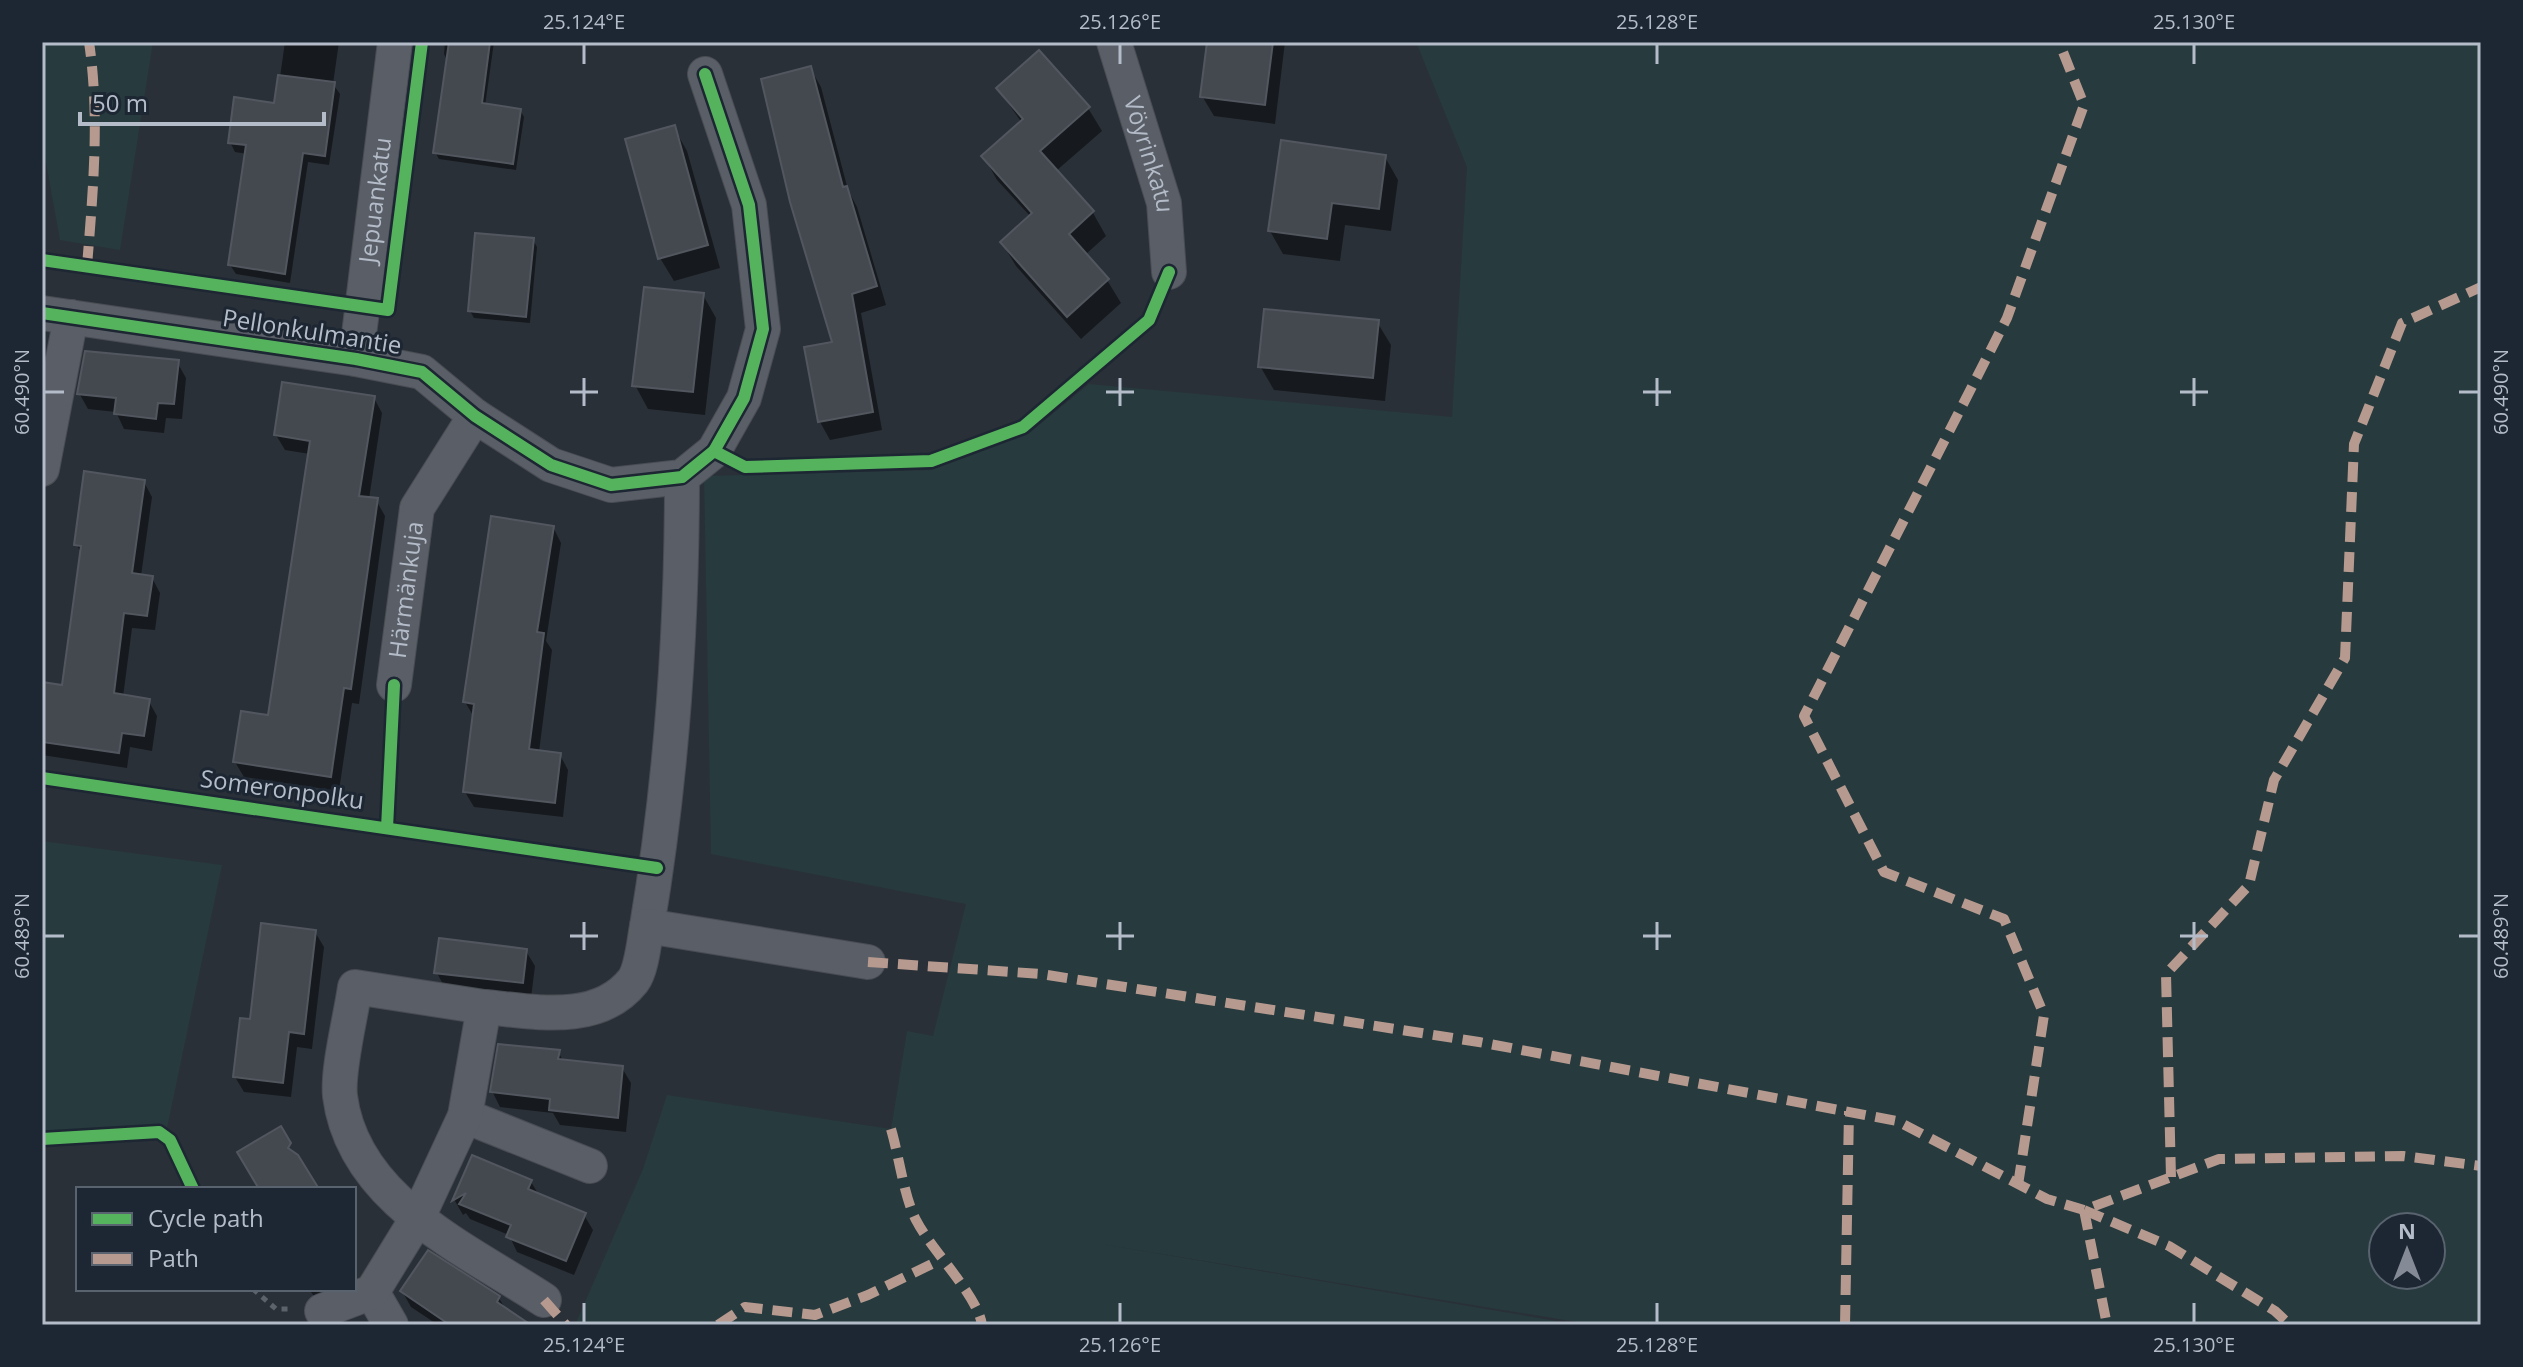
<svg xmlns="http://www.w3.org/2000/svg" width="2523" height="1367" viewBox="0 0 2523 1367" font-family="'Open Sans',sans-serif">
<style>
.green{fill:#273a3e;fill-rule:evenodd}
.shadow{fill:#0007}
.building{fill:#444950;stroke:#52575f;stroke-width:2}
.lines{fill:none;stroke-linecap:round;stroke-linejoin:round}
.minor-casing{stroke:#484c53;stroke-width:36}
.path{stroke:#5d636a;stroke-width:5;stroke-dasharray:6 6;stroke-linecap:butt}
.minor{stroke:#5a5e66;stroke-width:34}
.quiet{stroke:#b69a8f;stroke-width:10;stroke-dasharray:20 10;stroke-linecap:butt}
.cycleway-casing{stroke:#1d2633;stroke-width:17}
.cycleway{stroke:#56b35d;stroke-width:12}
.ticks{fill:none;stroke:#b4bcc9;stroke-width:3}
.labels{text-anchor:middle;stroke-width:6;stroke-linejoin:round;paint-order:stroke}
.street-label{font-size:24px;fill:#b4bcc9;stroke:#1d2633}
.neatline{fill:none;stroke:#b4bcc9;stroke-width:3}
.ticks-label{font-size:20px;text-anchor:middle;fill:#b4bcc9}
</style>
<rect width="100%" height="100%" fill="#2a3038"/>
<g class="green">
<polygon points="42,42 153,42 120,250 60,240 42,141"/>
<path d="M 1416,42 L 2481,42 L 2481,1325 L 1595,1325 L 1101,1244 L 1580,1325 L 575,1325 L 643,1169 L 667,1095 L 891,1129 L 907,1031 L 933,1036 L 966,904 L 711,854 L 704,476 L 932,470 L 1029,433 L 1089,384 L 1452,417 L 1467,167 ZM 2383,1227 L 2431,1227 L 2431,1275 L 2383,1275 Z"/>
<polygon points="42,841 222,865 166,1133 159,1129 42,1136"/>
</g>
<g class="shadow">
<polygon points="285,42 339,42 333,84 340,94 329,165 308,162 290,283 236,274 230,265 247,154 235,152 230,142 276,105"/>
<polygon points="445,42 494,42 485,106 520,110 524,117 516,170 439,159 435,152 448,62 444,54"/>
<polygon points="1209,42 1285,42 1275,124 1214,116 1202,96"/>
<polygon points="810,68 821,87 848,190 857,207 886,305 861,313 882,430 830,440 820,422 834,343"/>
<polygon points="998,89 1088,108 1102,131 1056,171 1093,213 1106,236 1085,255 1107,280 1121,303 1081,339 1016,266 1002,243 1031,217 997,180 984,157 1022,123"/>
<polygon points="674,128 687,151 720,268 674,281 660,258"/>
<polygon points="1385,157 1398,180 1391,231 1345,225 1340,261 1283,254 1270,231"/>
<polygon points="533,240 537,247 530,323 474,318 470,311"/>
<polygon points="703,295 716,318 705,415 648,409 635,385"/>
<polygon points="1377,322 1391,345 1385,401 1274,390 1260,366"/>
<polygon points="177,362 186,378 182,419 166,418 164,433 124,429 116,412 88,409 79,393"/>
<polygon points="374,398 382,413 369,499 376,500 385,516 359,704 352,703 339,791 244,777 235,762 270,717 310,454 285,450 276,435"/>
<polygon points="144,482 152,497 141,576 152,578 160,593 155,630 132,628 123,697 148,700 157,716 152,751 130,747 127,768 42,755 42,684 64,687 82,554 76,544"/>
<polygon points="553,527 561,543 546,641 552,650 539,752 560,755 568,770 563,817 474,807 465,792 474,717 465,702"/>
<polygon points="315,932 324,947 312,1049 297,1047 291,1097 244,1092 235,1077 252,1022"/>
<polygon points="526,951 535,966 531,998 445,988 437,973"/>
<polygon points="558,1052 564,1062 622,1068 631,1083 626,1132 560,1125 553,1113 500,1107 492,1091"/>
<polygon points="473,1158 531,1182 539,1195 584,1215 593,1230 574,1275 517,1252 509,1235 470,1219 466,1213 463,1215 455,1201"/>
<polygon points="309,1289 340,1289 318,1302"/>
<polygon points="402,1291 499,1298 506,1310 528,1325 438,1325 411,1307"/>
</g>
<g class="building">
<polygon points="449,42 490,42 482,103 521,109 513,164 433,153"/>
<polygon points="1207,42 1273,42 1265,105 1200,97"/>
<polygon points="1039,50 1090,107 1040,151 1094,211 1069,234 1109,279 1067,317 1000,242 1032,213 981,156 1023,119 996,88"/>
<polygon points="811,66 843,187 847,186 877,286 852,294 873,412 818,422 804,347 832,342 790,202 761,79"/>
<polygon points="278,75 335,82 325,156 303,153 285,274 228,265 246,145 228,143 234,97 274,103"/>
<polygon points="675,125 708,245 658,259 625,139"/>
<polygon points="1281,140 1386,155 1379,209 1332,203 1327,239 1268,231"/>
<polygon points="475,233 534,238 526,317 468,311"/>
<polygon points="644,287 704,293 693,392 632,386"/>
<polygon points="1264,309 1379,320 1373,378 1258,367"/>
<polygon points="85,351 179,360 174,404 158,403 156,419 114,414 116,398 77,394"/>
<polygon points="282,382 375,396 359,496 378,498 351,689 344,688 331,777 233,762 241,711 268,715 310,441 274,435"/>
<polygon points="84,471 145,480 132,573 153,576 147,616 124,613 114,693 150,699 144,736 122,733 119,753 42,742 42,682 62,685 81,546 74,545"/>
<polygon points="491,516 554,526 537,632 544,633 529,749 561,753 555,803 463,792 474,704 463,702"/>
<polygon points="261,923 316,930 304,1034 289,1032 283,1083 233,1077 240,1018 250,1019"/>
<polygon points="439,938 527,949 523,983 434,973"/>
<polygon points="498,1044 560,1050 558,1059 623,1066 618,1118 549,1110 550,1099 490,1092"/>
<polygon points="281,1126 291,1143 288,1148 298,1155 319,1189 259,1189 237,1152"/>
<polygon points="472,1155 532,1180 528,1189 586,1213 566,1261 506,1237 511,1225 459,1204 466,1193 452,1201"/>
<polygon points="428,1250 500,1296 497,1302 531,1325 450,1325 400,1291"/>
</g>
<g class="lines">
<defs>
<g id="minor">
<path id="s1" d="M 1114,42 L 1164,203 L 1169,272"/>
<polyline points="42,313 356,359 422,372 475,416 551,465 611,485 682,477 714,451 744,398 763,329 749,205 705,74"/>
<path id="s2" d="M 356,359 L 395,42"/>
<polyline points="42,469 71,317"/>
<path id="s3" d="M 394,685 L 417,508 L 475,416"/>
<path d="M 647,926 C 672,778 682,627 682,477"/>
<path d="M 484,1007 C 532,1011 597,1026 633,981 C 642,969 644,941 647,926 L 868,962"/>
<polyline points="465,1116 590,1166"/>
<polyline points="372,1292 391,1325"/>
<path d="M 322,1311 L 372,1292 L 418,1217 L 465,1116 L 484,1007 L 355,987 C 351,1016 337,1070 340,1096 C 353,1200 466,1249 544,1300"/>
</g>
</defs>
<use href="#minor" class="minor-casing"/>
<g class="path">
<polyline points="159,1132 170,1140 193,1189"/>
<polyline points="253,1289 276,1309 289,1309"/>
</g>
<use href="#minor" class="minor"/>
<g class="quiet">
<path d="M 87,266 C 93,191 100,117 89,42"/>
<polyline points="868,962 1041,974 1479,1042 1897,1121 2047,1199 2084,1210 2219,1159 2403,1156 2481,1166"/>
<path d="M 891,1129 C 899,1156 904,1197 916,1220 C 932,1251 978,1296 982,1325"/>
<polyline points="2171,1177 2166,974 2249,885 2274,780 2345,658 2354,444 2402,323 2481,287"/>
<polyline points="2018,1185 2044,1015 2004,919 1884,872 1804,716 2007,318 2084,105 2059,42"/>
<polyline points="2084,1210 2169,1246 2275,1311 2290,1325"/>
<polyline points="2084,1210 2107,1325"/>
<polyline points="544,1300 566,1325"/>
<polyline points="718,1325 745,1307 815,1315 868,1295 940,1260"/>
<polyline points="1845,1325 1849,1111"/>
</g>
<defs>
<g id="cycleway">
<polyline points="42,260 388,310 422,42"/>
<polyline points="42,313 356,359 422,372 475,416 551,465 611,485 682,477 714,451 744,398 763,329 749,205 705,74"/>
<polyline points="714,451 745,467 931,461 1023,427 1149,320 1169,272"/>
<polyline points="42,778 657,868"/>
<polyline points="387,828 394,685"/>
<polyline points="42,1139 159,1132 170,1140 193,1189"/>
</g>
</defs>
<use href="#cycleway" class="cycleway-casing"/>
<use href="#cycleway" class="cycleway"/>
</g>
<path class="ticks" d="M 584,44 L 584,64M 1120,44 L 1120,64M 1657,44 L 1657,64M 2194,44 L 2194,64M 584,378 L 584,406M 1120,378 L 1120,406M 1657,378 L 1657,406M 2194,378 L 2194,406M 44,392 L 64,392M 570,392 L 598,392M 1106,392 L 1134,392M 1643,392 L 1671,392M 2180,392 L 2208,392M 2459,392 L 2479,392M 584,922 L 584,950M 1120,922 L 1120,950M 1657,922 L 1657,950M 2194,922 L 2194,950M 44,936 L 64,936M 570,936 L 598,936M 1106,936 L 1134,936M 1643,936 L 1671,936M 2180,936 L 2208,936M 2459,936 L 2479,936M 584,1303 L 584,1323M 1120,1303 L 1120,1323M 1657,1303 L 1657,1323M 2194,1303 L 2194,1323"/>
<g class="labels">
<g class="street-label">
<text dy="8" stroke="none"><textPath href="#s1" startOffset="118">Vöyrinkatu</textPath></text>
<text dy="8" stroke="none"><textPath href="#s2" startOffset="160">Jepuankatu</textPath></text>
<text transform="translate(312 332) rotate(9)" y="8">Pellonkulmantie</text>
<text dy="8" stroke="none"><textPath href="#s3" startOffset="96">Härmänkuja</textPath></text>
<text transform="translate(282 790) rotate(8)" y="8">Someronpolku</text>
</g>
</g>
<rect width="2523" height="1367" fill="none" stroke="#1d2633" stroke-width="88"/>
<rect x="76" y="1187" width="280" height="104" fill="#1d2633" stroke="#59626f" stroke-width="2"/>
<rect x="92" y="1213" width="40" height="12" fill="#56b35d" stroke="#59626f" stroke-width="2"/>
<text x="148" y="1227" font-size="24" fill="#b4bcc9">Cycle path</text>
<rect x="92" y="1253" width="40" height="12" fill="#b69a8f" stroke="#59626f" stroke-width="2"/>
<text x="148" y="1267" font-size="24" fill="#b4bcc9">Path</text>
<g transform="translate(2407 1251)"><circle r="38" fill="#1d2633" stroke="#59626f" stroke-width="2"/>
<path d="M0-6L14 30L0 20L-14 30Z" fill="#848b96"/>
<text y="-12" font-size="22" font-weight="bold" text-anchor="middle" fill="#b4bcc9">N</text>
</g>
<path d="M80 112v12h244v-12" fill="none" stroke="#b4bcc9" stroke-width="4"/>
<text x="92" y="112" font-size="24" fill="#b4bcc9" stroke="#1d2633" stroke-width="6" paint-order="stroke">50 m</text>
<rect x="44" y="44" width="2435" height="1279" class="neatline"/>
<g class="ticks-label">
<text x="584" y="29">25.124°E</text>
<text x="1120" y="29">25.126°E</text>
<text x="1657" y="29">25.128°E</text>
<text x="2194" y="29">25.130°E</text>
<text transform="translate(22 392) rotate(-90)" y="7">60.490°N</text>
<text transform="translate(2501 392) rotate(-90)" y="7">60.490°N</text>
<text transform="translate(22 936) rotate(-90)" y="7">60.489°N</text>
<text transform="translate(2501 936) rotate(-90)" y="7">60.489°N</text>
<text x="584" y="1352">25.124°E</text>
<text x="1120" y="1352">25.126°E</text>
<text x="1657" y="1352">25.128°E</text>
<text x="2194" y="1352">25.130°E</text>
</g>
</svg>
